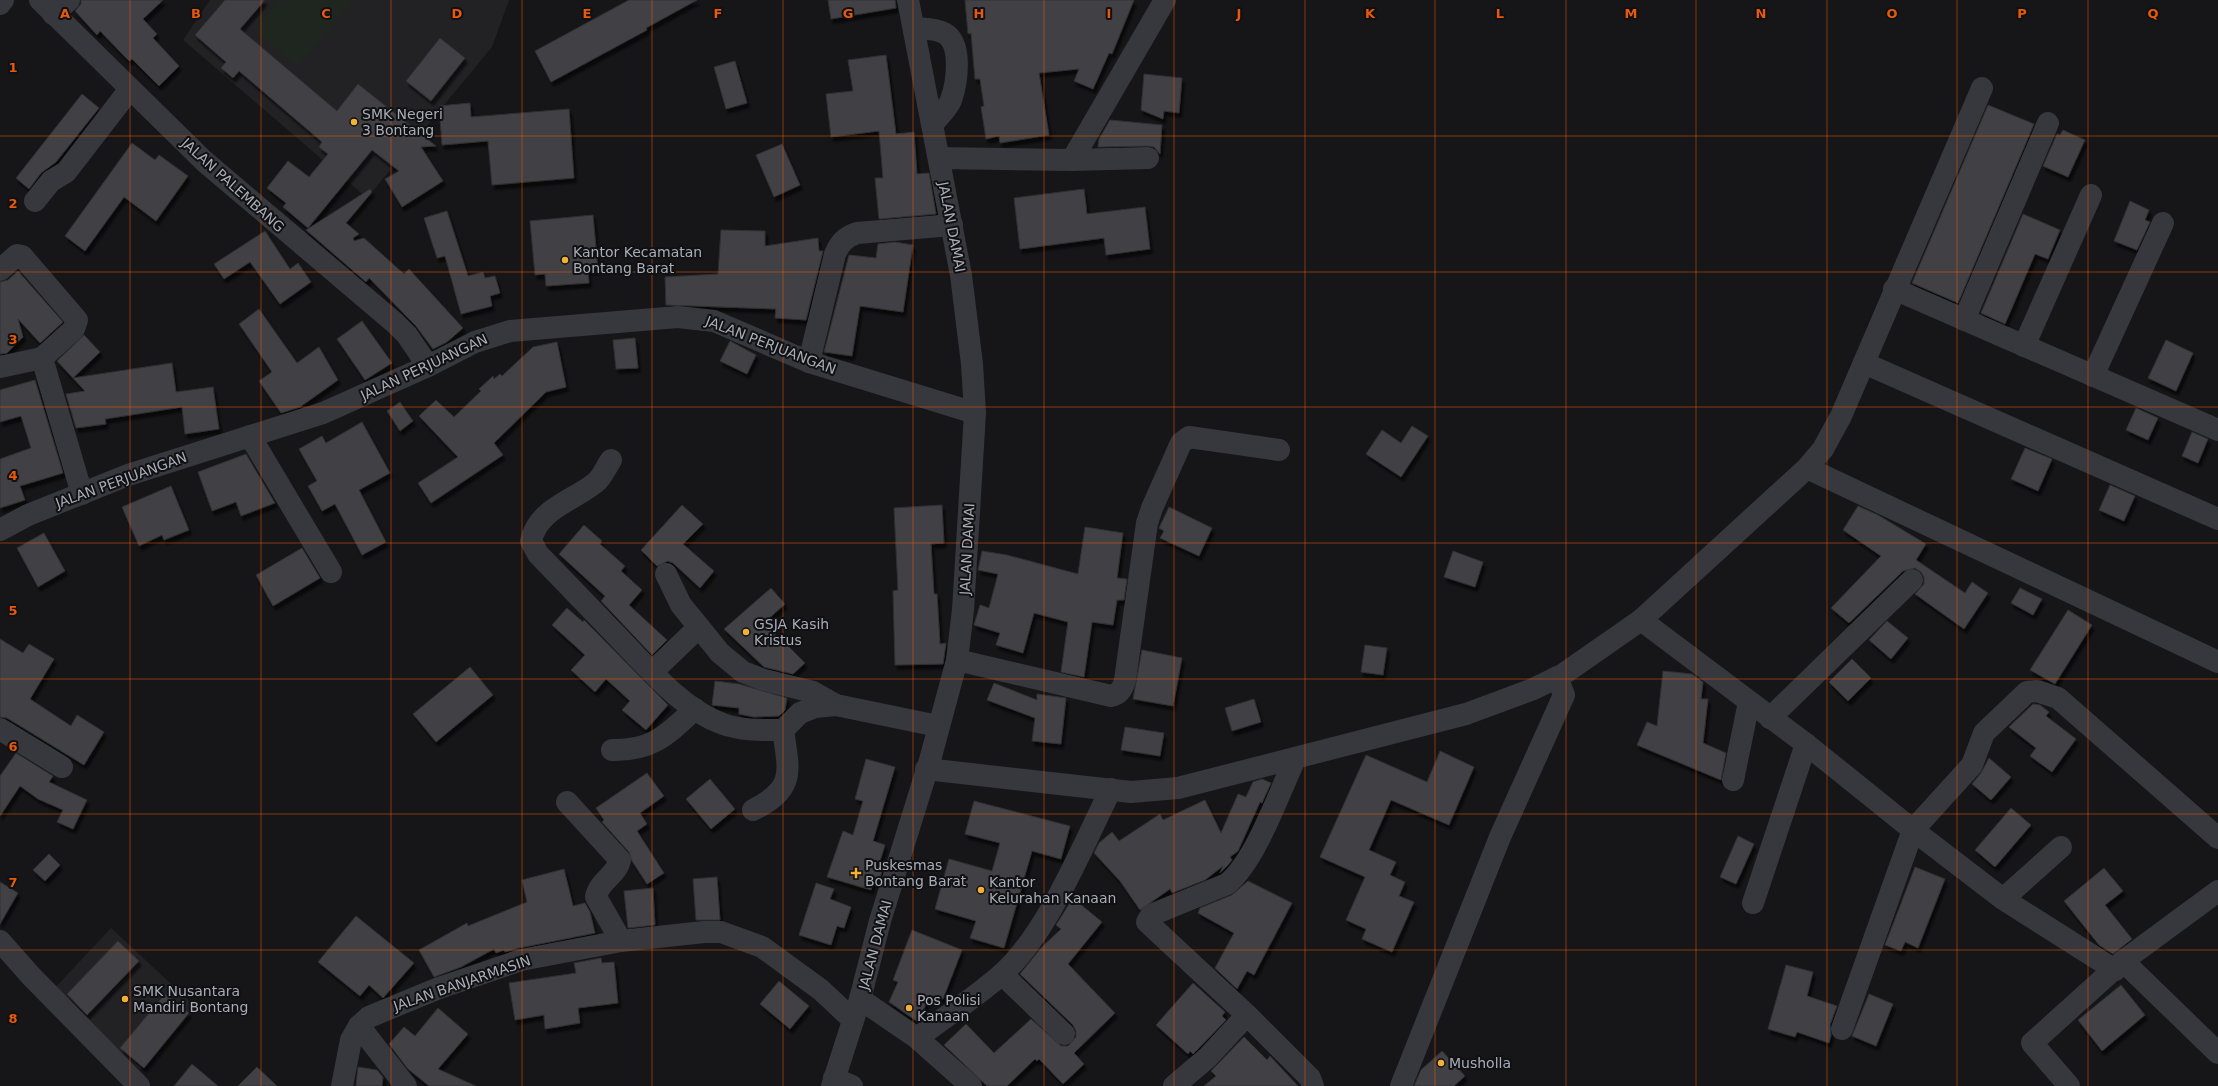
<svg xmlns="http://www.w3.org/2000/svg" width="2218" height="1086" viewBox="0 0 2218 1086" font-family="'DejaVu Sans',sans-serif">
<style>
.built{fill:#222225}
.green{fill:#1e261f}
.building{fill:#404145;stroke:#303034;filter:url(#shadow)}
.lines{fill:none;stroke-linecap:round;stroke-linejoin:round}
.minor{stroke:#37383d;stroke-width:22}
.grid{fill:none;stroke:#e8590c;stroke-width:1;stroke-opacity:0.55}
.poi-dot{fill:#f2b134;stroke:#111113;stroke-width:1.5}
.labels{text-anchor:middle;stroke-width:4;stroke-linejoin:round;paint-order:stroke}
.poi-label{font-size:14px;fill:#a8adb8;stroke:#111113;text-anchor:start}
.street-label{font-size:14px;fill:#a8adb8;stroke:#111113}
.grid-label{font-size:13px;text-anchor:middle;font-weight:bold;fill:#e8590c;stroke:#111113;stroke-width:4;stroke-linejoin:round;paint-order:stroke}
</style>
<defs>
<filter id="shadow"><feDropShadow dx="2.5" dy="4.5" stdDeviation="1" flood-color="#0009"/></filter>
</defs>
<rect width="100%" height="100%" fill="#161618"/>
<g class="built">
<polygon points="210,0 509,0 492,47 367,198 183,40"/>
<polygon points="111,928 197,1008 140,1070 54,989"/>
</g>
<polygon class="green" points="279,0 354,0 298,67 254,30"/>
<g class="building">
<polygon points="81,0 163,0 143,19 157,34 153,38 179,66 159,86 132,59 129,61 100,31 97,35 75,11 81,4"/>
<polygon points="225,0 265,0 240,29 337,111 358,84 436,146 421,147 443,181 402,207 385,179 399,171 372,150 308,228 283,207 286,203 267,188 288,161 309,177 328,154 319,147 322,142 239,71 233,78 221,68 226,62 195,35"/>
<polygon points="629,0 697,0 646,28 647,30 551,82 535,51"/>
<polygon points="828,0 895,0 896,8 831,19"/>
<polygon points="965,0 1134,0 1112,54 1109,53 1093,89 1074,81 1079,69 1039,73 1049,135 1000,143 999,136 986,139 981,107 984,106 980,79 975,79 971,33 968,34"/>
<polygon points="440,38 465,58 431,101 406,81"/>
<polygon points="886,55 896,134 914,132 917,174 929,173 936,214 879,219 875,178 883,178 879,131 831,137 826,94 853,91 848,60"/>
<polygon points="735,61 747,103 726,109 714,67"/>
<polygon points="1144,74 1182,78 1179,113 1164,111 1163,119 1141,110"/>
<polygon points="82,94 99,108 56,162 41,173 29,189 16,178"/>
<polygon points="470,103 471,117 569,109 574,178 492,185 488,141 442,145 439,106"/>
<polygon points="1988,105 2034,124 1958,303 1912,283"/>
<polygon points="1110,120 1162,125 1160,154 1154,147 1148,146 1098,147 1099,139"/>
<polygon points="2063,130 2085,140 2068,177 2043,166 2057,134 2060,135"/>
<polygon points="132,143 155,160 159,155 188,176 156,221 124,197 85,251 65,236"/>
<polygon points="782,144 800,185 774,197 756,155"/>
<polygon points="370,189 372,192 346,223 359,234 353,238 354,241 364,238 404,274 409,269 463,328 447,342 433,349 416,326 369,278 366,282 306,230"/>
<polygon points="1084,189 1087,214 1145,207 1150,249 1106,255 1104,238 1020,249 1014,198"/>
<polygon points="2130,201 2149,210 2145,220 2150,222 2137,250 2114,241"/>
<polygon points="447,211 468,276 483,272 485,278 495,276 500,293 490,296 492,306 461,314 445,256 437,258 424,218"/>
<polygon points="2023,214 2060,230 2048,259 2035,254 2005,324 1981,313"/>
<polygon points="593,215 598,270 588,270 589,283 546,286 545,274 535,275 530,221"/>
<polygon points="721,230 765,231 765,246 818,238 819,251 823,251 806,320 775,318 776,309 666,305 665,277 718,274"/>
<polygon points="265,231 290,269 298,263 311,282 280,304 250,262 224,279 214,264"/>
<polygon points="895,242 913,245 903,312 860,306 852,356 824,352 849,255 876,258 878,244"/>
<polygon points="18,271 63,322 40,343 18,319 23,337 7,353 0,354 0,282 8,280"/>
<polygon points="259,309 297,363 319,347 338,380 300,407 281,413 259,381 272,372 239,324"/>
<polygon points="362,321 392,363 365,380 337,339"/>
<polygon points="84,335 100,352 73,378 172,363 176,392 213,387 219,429 185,434 182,407 105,419 106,424 76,428 66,394 85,391 57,361"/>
<polygon points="635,338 638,368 616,369 613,340"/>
<polygon points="2166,340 2193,353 2176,391 2148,378"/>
<polygon points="730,341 756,355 747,374 720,361"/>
<polygon points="557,342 566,387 546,392 494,443 503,455 431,503 418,483 458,457 419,416 436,400 454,417 481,391 479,389 493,376 494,379 500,374 502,376 533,347"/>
<polygon points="35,380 63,473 20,486 25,500 0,508 0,459 31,448 21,416 0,422 0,390"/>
<polygon points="400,402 413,421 400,431 387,411"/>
<polygon points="2136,408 2158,418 2148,440 2126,430"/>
<polygon points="362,422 390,473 359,490 386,542 362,555 335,504 322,511 308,486 317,481 299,449 322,436 326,443"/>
<polygon points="1412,426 1428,436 1401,477 1366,454 1382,430 1401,443"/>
<polygon points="2192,432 2208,439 2198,463 2182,456"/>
<polygon points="2025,448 2052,459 2038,491 2011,479"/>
<polygon points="246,454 275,503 241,516 236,502 212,511 198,472"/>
<polygon points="2110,485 2135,496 2124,521 2099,510"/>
<polygon points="171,486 189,530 164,540 162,535 139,546 122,507"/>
<polygon points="682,505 703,524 683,544 714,571 700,588 673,563 668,561 657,566 641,550"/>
<polygon points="942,505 944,543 931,544 934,594 937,594 940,644 946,643 943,664 895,665 893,591 898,590 894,508"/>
<polygon points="1858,506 1878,515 1926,544 1916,560 1965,593 1972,582 1988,593 1964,629 1915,594 1924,584 1924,577 1921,572 1915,568 1903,571 1849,623 1831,608 1881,556 1843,530"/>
<polygon points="1169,507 1212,528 1199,556 1160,538 1164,531 1159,528"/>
<polygon points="584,525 602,541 600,544 625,566 621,571 642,590 629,605 667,640 652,655 601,601 605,596 559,554"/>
<polygon points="1085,527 1123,533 1117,578 1127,579 1124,600 1117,600 1113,625 1092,622 1084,677 1061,672 1068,622 1034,613 1023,653 996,645 1000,633 974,625 980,605 989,608 998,574 978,570 982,551 1007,555 1078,574"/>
<polygon points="44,533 65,571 38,587 17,548"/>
<polygon points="302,548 320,578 273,606 256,575"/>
<polygon points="1453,551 1483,562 1475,587 1444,577"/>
<polygon points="771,588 785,604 765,622 784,646 786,644 805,663 793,674 764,667 724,629"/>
<polygon points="2020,588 2042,599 2033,615 2011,603"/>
<polygon points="567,608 583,622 584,620 668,705 646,730 622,710 630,701 606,679 595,692 571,670 585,655 552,625"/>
<polygon points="2068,610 2092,625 2055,684 2030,670"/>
<polygon points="1887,621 1908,638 1891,659 1869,640"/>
<polygon points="0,639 23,653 29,644 54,659 30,699 71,726 77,715 104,732 84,765 7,718 0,717"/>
<polygon points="1365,645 1387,648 1383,675 1361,672"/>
<polygon points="1142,650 1182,658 1173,706 1133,699"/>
<polygon points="1852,659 1871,678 1848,701 1829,682"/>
<polygon points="470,667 493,695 436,742 413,714"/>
<polygon points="1663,671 1692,674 1703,682 1701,699 1708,699 1703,743 1726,753 1721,780 1637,745 1647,722 1657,726"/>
<polygon points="715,681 739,684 787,698 785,710 779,716 754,717 739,714 739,708 712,705"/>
<polygon points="994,683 1037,700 1037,694 1066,698 1061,744 1032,741 1035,718 987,700"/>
<polygon points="1254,699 1261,722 1232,731 1225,708"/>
<polygon points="2033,704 2040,705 2049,712 2046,716 2076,739 2052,772 2030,756 2036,748 2009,727"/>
<polygon points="1125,727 1164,733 1160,756 1121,750"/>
<polygon points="1440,751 1474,767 1449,825 1391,800 1369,850 1396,862 1390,875 1405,882 1399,896 1414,902 1392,952 1362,939 1366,929 1346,920 1365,877 1320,857 1366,755 1427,782"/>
<polygon points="16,753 53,776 49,782 87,800 73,829 57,822 63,810 38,799 20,786 0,816 0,776"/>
<polygon points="1989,758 2011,777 1991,800 1972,784 1981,773"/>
<polygon points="866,759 895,767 873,841 885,845 880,861 885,862 878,884 873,882 871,890 827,877 843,831 853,835 863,801 855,799"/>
<polygon points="647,773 664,796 640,813 647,824 637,831 664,873 647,884 632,861 629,852 602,822 604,820 596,808"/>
<polygon points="710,779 735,809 711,829 686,799"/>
<polygon points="1262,779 1271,783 1262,803 1260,802 1238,851 1230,857 1232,860 1228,865 1220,873 1223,866 1205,880 1172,893 1170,889 1140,910 1120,881 1094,853 1099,843 1112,832 1119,841 1160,814 1163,820 1205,800 1221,833 1238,794 1246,797 1253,782"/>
<polygon points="974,801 1070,826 1061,859 1032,851 1004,948 970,938 976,921 935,909 949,859 992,871 1000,843 965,834"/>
<polygon points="2011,808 2031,825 1995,867 1975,850"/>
<polygon points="1738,836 1754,844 1736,884 1720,877"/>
<polygon points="49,854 60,865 45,881 33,870"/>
<polygon points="1915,867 1945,879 1918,948 1905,942 1901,951 1885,945"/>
<polygon points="2104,868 2123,891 2105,905 2132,939 2113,954 2099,945 2064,901"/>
<polygon points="564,869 573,906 585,903 590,912 595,933 519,948 505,952 504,950 496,953 494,949 461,967 434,977 419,950 467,923 468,926 527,902 522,880"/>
<polygon points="717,877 720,920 696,920 693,879"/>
<polygon points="1248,881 1292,903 1254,975 1247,971 1237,989 1215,968 1234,933 1198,913 1200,908 1232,895"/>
<polygon points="0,882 18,893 0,924"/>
<polygon points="816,883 834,889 830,899 851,907 844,928 837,926 831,945 799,935"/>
<polygon points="653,888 655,925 628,928 624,891"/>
<polygon points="1073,898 1102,922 1068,964 1115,1013 1074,1053 1084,1064 1063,1084 1039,1059 1037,1061 1035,1059 1007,1086 987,1086 944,1045 966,1024 994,1053 1031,1019 1061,1046 1068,1046 1076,1037 1076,1031 1073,1025 1020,974 1041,948 1061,929 1056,925"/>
<polygon points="356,916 414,963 383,998 369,985 360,996 318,962"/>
<polygon points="912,930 962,950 943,999 930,995 918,1022 889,1002 898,982 893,980"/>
<polygon points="118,941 139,961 87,1015 67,994"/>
<polygon points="601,958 602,963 614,962 618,1003 578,1008 580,1023 545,1029 544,1015 515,1020 509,983 576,973 574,963"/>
<polygon points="1786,965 1813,972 1807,996 1837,1006 1830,1025 1831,1035 1829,1043 1797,1032 1795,1037 1768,1029"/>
<polygon points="779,981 809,1006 790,1029 760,1004"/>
<polygon points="1193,983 1225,1012 1222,1016 1226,1020 1198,1049 1193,1054 1190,1051 1188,1054 1156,1025"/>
<polygon points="2121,985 2145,1015 2102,1051 2078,1020"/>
<polygon points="165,994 189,1013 144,1068 120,1048"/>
<polygon points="1869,994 1893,1004 1876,1046 1852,1036"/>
<polygon points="438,1008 468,1034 438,1069 476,1086 429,1086 408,1069 389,1044 404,1027 415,1036"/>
<polygon points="1244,1037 1267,1060 1270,1056 1298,1086 1204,1086 1216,1076 1211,1071"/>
<polygon points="1442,1051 1465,1076 1454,1086 1414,1086 1421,1070"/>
<polygon points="192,1064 218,1086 174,1086"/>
<polygon points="257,1067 277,1086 238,1086"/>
<polygon points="358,1067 377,1070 383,1077 382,1086 356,1086"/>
</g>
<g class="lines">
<g class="minor">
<polyline points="40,0 204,161 395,323 407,335 428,366"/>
<polyline points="0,4 3,0"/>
<polyline points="53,14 69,0"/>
<path d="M 914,28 C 924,29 935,28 944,33 C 963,43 957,83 951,100 C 948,108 938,117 933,124"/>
<polyline points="939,158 1072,160 1148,158"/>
<polyline points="1072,160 1165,0"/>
<polyline points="35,201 51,181 66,172 130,89"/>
<polyline points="0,270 17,255 22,256 77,320 74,329 42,358 82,494"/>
<polyline points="1894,289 2218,430"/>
<polyline points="1964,320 2048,123"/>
<polyline points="2024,346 2091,195"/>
<path d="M 809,362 L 835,254 C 840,243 845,237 857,233 L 952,225"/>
<polyline points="1864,363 2218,519"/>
<polyline points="0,367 42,358"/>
<polyline points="2093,376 2163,223"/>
<polyline points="250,436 331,572"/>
<path d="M 611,460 C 606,467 602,478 595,483 C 571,502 538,509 531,541 L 538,554 C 565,582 593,611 620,639 C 650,670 682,709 723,724 C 743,731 763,730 783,730 L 800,713 L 815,707 L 836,705 L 938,726"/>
<polyline points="1807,468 2218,662"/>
<polyline points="0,530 28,515 128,475 323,413 428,366 475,342 510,331 678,317 714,321 809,362 975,413"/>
<polyline points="1641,620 1806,744 1913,830 2003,899 2115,970"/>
<polyline points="699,627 720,653 743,672 764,680 813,692 836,705"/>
<path d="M 957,660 L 1111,696 C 1120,694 1123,688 1125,680 L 1147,523 L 1152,508 L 1181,443 L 1189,437 L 1279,450"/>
<polyline points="652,672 699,627 681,605 666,574"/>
<polyline points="1770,718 1912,580"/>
<polyline points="0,729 62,767"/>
<path d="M 612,750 C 652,751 667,735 695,709"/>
<polyline points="926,769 1131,792 1178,788 1466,714 1531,690 1562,675 1641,620 1807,468 1823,449 1841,416 1982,88"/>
<polyline points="1733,780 1749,702"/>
<path d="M 567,802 L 620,860 C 617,875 598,882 596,897 L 621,941"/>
<path d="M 753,810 C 796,788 789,772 783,730"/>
<polyline points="2003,899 2061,847"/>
<polyline points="1753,903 1806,744"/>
<polyline points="0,941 31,976 139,1086"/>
<polyline points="2123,961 2218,1053"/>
<polyline points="1002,974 1064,1034"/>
<polyline points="860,999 917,1038 971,1086"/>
<path d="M 1247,1015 L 1147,922 L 1151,915 L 1227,884 C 1256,860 1278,795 1295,759"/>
<polyline points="359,1026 406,1086"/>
<polyline points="1842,1029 1913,830 1972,765 1984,733 2027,692 2037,691 2058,698 2218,838"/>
<path d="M 917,1038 C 945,1017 976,997 1002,974 C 1048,933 1083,845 1111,789"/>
<polyline points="834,1078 852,1086"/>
<polyline points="342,1086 351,1040 359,1026 369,1017 439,988 521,960 621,941 704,932 721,932 762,947 821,990 852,1019"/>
<polyline points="832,1086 860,999 880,921 930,760 957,660 963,610 975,413 972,364 961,275 908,0"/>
<polyline points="1174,1086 1207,1058 1247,1015 1310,1078 1313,1086"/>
<polyline points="1401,1086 1500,837 1564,695 1557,677"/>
<polyline points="2069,1086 2032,1043 2123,961 2218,891"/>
</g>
</g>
<path class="grid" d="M 130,0 L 130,1086M 261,0 L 261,1086M 391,0 L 391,1086M 522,0 L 522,1086M 652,0 L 652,1086M 783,0 L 783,1086M 913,0 L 913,1086M 1044,0 L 1044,1086M 1174,0 L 1174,1086M 1305,0 L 1305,1086M 1435,0 L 1435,1086M 1566,0 L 1566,1086M 1696,0 L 1696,1086M 1827,0 L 1827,1086M 1957,0 L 1957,1086M 2088,0 L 2088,1086M 0,136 L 2218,136M 0,272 L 2218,272M 0,407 L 2218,407M 0,543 L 2218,543M 0,679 L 2218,679M 0,814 L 2218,814M 0,950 L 2218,950"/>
<g class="poi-dot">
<circle cx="354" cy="122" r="4"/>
<circle cx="565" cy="260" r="4"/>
<circle cx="746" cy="632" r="4"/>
<path d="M854 867h4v4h4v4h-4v4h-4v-4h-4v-4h4z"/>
<circle cx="981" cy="890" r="4"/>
<circle cx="125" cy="999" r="4"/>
<circle cx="909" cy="1008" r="4"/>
<circle cx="1441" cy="1063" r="4"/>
</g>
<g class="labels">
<g class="poi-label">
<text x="362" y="119">SMK Negeri<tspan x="362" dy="16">3 Bontang</tspan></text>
<text x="573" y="257">Kantor Kecamatan<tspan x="573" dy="16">Bontang Barat</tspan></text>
<text x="754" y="629">GSJA Kasih<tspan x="754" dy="16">Kristus</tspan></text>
<text x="865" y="870">Puskesmas<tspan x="865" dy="16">Bontang Barat</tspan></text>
<text x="989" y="887">Kantor<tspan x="989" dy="16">Kelurahan Kanaan</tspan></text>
<text x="133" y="996">SMK Nusantara<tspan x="133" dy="16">Mandiri Bontang</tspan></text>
<text x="917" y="1005">Pos Polisi<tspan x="917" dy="16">Kanaan</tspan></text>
<text x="1449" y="1068">Musholla</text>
</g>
<g class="street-label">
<text transform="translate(233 185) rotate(42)" y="5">JALAN PALEMBANG</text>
<text transform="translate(952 227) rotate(79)" y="5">JALAN DAMAI</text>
<text transform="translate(771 345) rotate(21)" y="5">JALAN PERJUANGAN</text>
<text transform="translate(424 367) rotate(-25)" y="5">JALAN PERJUANGAN</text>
<text transform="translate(121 480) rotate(-20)" y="5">JALAN PERJUANGAN</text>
<text transform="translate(967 549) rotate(-87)" y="5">JALAN DAMAI</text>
<text transform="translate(875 945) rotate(-75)" y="5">JALAN DAMAI</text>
<text transform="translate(462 983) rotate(-19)" y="5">JALAN BANJARMASIN</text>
</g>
</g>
<g class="grid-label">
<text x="65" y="18">A</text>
<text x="196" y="18">B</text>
<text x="326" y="18">C</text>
<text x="457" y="18">D</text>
<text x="587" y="18">E</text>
<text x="718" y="18">F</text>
<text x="848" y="18">G</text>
<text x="979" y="18">H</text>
<text x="1109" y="18">I</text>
<text x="1239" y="18">J</text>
<text x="1370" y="18">K</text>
<text x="1500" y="18">L</text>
<text x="1631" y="18">M</text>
<text x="1761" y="18">N</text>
<text x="1892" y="18">O</text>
<text x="2022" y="18">P</text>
<text x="2153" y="18">Q</text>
<text x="13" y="72">1</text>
<text x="13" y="208">2</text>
<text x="13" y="344">3</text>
<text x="13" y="480">4</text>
<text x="13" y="615">5</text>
<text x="13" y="751">6</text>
<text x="13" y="887">7</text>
<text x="13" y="1023">8</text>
</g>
</svg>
